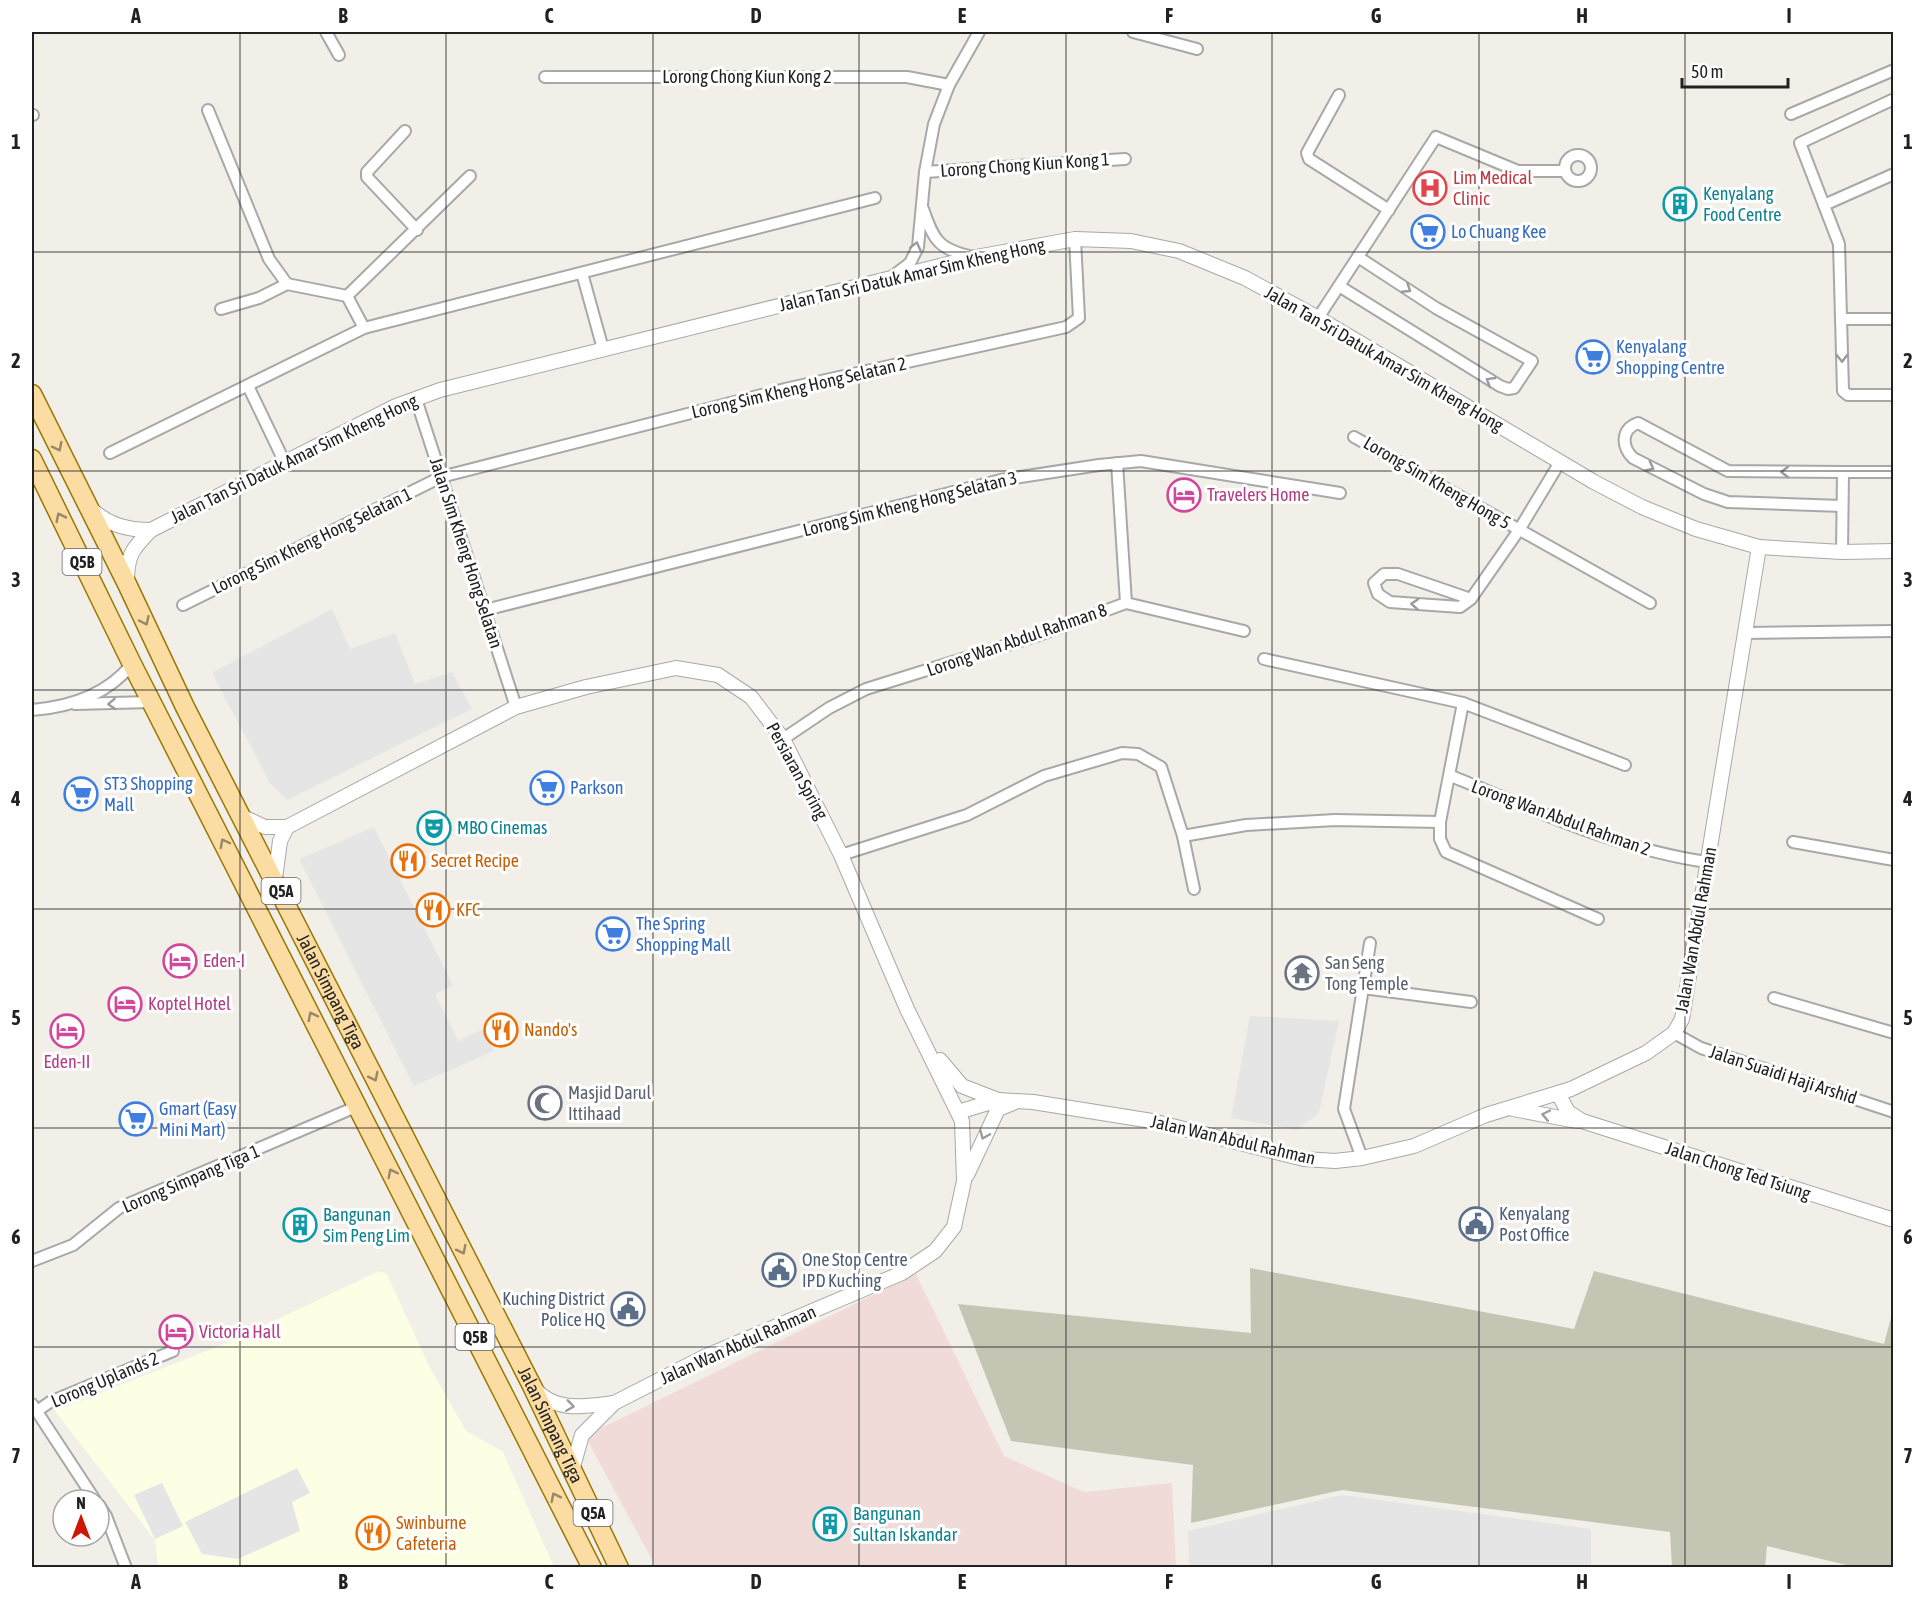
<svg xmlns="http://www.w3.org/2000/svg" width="1925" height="1599" viewBox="0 0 1925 1599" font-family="'Asap Condensed',sans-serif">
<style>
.commercial{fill:#f1dbd8}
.education{fill:#fcffe3}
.construction{fill:#c4c6b3}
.parking{fill:#e5e5e5}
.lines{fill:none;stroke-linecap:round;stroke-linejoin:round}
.minor-casing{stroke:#a8a8a8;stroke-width:14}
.tertiary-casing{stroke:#a8a8a8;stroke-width:16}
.primary-casing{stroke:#9b7702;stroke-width:21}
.minor{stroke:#fff;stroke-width:10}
.tertiary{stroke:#fff;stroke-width:14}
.primary{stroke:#fbdda3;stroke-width:18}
.oneway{stroke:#9b9b9b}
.oneway2{stroke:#998868}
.grid{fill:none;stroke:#212121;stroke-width:1.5;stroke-opacity:0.55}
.labels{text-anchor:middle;stroke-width:6;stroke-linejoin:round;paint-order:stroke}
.shield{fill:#fff;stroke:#646464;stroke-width:1.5}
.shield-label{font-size:16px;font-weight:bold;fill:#212121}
.street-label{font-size:18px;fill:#212121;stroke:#fff}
.health-label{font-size:18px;fill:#be3a42;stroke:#fff;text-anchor:start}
.culture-label{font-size:18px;fill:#0d838f;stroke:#fff;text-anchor:start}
.shop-label{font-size:18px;fill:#366cbe;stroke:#fff;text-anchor:start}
.hotel-label{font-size:18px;fill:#b23c85;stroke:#fff;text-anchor:start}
.food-label{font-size:18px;fill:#c56008;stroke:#fff;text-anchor:start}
.worship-label{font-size:18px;fill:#5b616d;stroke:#fff;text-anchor:start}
.service-label{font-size:18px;fill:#4e5e75;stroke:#fff;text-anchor:start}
.neatline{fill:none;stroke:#212121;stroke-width:2}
.grid-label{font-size:20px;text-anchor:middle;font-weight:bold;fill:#212121}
</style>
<rect width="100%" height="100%" fill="#f1efe8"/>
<polygon class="commercial" points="916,1274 1004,1456 1084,1492 1172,1483 1176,1567 656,1567 585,1436"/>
<polygon class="education" points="379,1271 387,1274 429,1366 466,1431 503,1452 554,1567 158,1567 155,1540 55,1411 229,1342"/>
<polygon class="construction" points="1250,1268 1574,1329 1594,1271 1884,1344 1893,1310 1893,1567 1855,1567 1767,1546 1765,1567 1672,1567 1670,1532 1342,1490 1191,1523 1193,1465 1011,1441 958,1304 1251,1333"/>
<g class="parking">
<polygon points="332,609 350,649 395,633 415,684 452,672 472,709 287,800 270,783 212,673"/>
<polygon points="374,827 453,985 435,994 458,1041 483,1029 494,1051 414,1086 299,859"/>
<polygon points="1250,1016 1339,1021 1319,1113 1296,1130 1231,1118"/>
<polygon points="297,1468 310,1493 292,1502 300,1531 238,1559 202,1554 185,1522"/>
<polygon points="162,1483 183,1526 155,1539 134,1495"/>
<polygon points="1342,1495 1591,1529 1591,1567 1189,1567 1188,1531"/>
</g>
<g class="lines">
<defs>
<g id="minor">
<polyline points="326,32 339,55"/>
<polyline points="1133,32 1197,49"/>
<polyline points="545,77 907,77 949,85"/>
<polyline points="1339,95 1307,153 1309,159 1389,210"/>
<polyline points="1894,99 1800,143 1839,244 1843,391 1848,395 1894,395"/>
<polyline points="208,110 269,259 287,284 347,296 364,328"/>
<polyline points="1791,114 1894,70"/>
<polyline points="32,115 33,115"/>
<polyline points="405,131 367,172 367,177 417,230"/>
<circle cx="1578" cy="168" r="13"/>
<polyline points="925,172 1125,159"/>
<polyline points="1824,205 1894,174"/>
<path d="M 923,209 C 934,241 939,250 974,257"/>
<polyline points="582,273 603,349"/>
<polyline points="893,276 910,263 918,247 925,172 934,124 949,85 979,32"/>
<polyline points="1339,286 1500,386 1508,389 1514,388 1532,361 1436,308 1358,257"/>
<polyline points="347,296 470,176"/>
<polyline points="221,309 259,298 287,284"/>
<polyline points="1318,318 1436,137 1518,171 1565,171"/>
<polyline points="1841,319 1894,319"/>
<polyline points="248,386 284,461"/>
<polyline points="416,399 516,707"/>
<polyline points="1354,437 1650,603"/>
<polyline points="110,453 364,328 875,198"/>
<path d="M 1842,506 L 1728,502 L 1704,494 L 1633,458 C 1622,447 1620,430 1638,423 L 1728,471 L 1843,472"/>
<polyline points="1842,552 1843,472 1894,472"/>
<polyline points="1471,599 1398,574 1384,574 1374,583 1378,594 1390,602 1460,607 1471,599 1519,530 1560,462"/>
<polyline points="1126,603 1244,631"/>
<polyline points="183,605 441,477 785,389 1066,327 1079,318 1075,239"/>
<polyline points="485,610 1001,480 1099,465 1141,461 1340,493"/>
<polyline points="1745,633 1894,631"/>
<polyline points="1264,659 1463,703 1625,765"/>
<polyline points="1463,703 1440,822 1440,839 1446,852 1598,919"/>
<polyline points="75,704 151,702"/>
<path d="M 32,710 C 70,707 107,695 132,664"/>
<polyline points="783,739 829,708 866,689 1039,635 1126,603 1117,463"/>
<path d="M 1451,776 C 1535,810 1617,849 1707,862"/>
<polyline points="1183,836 1246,825 1335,820 1440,822"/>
<polyline points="1793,842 1894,860"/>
<polyline points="841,855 967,815 1044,776 1122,753 1138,754 1161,767 1183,836 1194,889"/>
<polyline points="1363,988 1471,1002"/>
<polyline points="1774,998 1894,1033"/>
<polyline points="1674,1033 1701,1048 1894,1112"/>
<polyline points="1362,1158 1344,1109 1370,943"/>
<polyline points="32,1261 73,1245 119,1208 358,1106"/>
<polyline points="32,1404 95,1500"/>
<polyline points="37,1411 50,1402 173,1351"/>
<polyline points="99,1505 106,1516 126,1568"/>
</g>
<g id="tertiary">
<path d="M 90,508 C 108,525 127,530 151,530"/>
<path d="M 127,582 C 127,555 132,549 151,530 L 396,406 L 440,390 L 976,257 L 1075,239 L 1131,241 L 1179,251 L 1245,278 L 1318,318 L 1594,482 L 1642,507 L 1696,529 L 1759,547 L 1842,552 L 1894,551"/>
<polyline points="241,816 265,827 287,827 516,707 586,687 676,668 718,675 751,697 783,739 841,855 907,1009 962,1121 964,1181 954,1227 935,1251 902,1273 704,1357 614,1403 582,1435 572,1470"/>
<polyline points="275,879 280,841 287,827"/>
<polyline points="940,1060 962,1086 998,1100"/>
<polyline points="1558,1093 1568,1112 1582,1121 1894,1220"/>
<polyline points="1513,1109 1577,1121"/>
<polyline points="958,1112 998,1100 1033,1102 1152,1121 1304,1159 1335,1161 1362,1158 1414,1146 1486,1115 1571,1089 1646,1053 1674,1033 1682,1019 1759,547"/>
<polyline points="967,1175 998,1109 1013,1103"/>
<path d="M 535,1389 C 556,1413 586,1406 614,1403"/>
</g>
<g id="primary">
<path id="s1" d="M 32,394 L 127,584 L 185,707 L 532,1386 L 619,1568"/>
<polyline points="32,459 132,664 592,1568"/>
</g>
</defs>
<use href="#minor" class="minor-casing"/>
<use href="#tertiary" class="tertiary-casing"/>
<use href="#primary" class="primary-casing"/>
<use href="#minor" class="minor"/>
<use href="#tertiary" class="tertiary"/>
<use href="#primary" class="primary"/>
</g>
<defs><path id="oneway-chevron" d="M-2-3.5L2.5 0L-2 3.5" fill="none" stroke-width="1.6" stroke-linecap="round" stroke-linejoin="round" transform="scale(1.5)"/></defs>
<g class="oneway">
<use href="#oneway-chevron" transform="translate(916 246) rotate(-76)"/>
<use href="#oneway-chevron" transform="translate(1407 289) rotate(33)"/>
<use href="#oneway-chevron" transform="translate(1842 358) rotate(89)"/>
<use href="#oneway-chevron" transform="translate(1490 381) rotate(-149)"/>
<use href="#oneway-chevron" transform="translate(1650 467) rotate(27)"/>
<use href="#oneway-chevron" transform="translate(1785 472) rotate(180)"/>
<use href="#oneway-chevron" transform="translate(1415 604) rotate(-176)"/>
<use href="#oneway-chevron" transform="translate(112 704) rotate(177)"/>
<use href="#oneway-chevron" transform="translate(1546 1115) rotate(-168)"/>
<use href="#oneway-chevron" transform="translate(984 1135) rotate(113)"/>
<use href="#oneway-chevron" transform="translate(570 1406) rotate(8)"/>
</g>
<g class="oneway2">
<use href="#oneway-chevron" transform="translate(58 447) rotate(63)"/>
<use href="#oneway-chevron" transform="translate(60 517) rotate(-116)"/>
<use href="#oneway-chevron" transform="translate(145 621) rotate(65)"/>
<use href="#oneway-chevron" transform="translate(224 843) rotate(-118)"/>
<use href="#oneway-chevron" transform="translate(312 1016) rotate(-117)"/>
<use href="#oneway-chevron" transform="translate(374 1077) rotate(63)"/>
<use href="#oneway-chevron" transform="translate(392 1173) rotate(-117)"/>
<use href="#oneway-chevron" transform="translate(462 1250) rotate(63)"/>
<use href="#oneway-chevron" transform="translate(555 1497) rotate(-117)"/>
</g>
<path class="grid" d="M 240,32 L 240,1568M 446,32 L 446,1568M 653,32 L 653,1568M 859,32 L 859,1568M 1066,32 L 1066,1568M 1272,32 L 1272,1568M 1479,32 L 1479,1568M 1685,32 L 1685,1568M 32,252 L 1894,252M 32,471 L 1894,471M 32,690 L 1894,690M 32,909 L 1894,909M 32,1128 L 1894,1128M 32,1347 L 1894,1347"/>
<defs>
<symbol id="hospital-ring" viewBox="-11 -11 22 22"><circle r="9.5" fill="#fff" stroke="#e0444e" stroke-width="1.5"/><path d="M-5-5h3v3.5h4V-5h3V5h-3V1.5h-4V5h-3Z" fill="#e0444e"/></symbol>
<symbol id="building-ring" viewBox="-11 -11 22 22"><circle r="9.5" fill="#fff" stroke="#0f9aa8" stroke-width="1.5"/><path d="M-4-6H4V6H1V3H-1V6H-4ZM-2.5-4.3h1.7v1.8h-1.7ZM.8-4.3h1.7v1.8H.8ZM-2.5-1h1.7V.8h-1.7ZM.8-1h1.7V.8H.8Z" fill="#0f9aa8"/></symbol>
<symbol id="supermarket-ring" viewBox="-11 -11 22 22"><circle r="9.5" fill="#fff" stroke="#3f7fe0" stroke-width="1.5"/><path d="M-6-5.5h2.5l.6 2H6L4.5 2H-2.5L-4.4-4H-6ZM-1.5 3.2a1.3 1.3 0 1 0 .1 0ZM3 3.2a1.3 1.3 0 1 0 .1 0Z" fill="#3f7fe0"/></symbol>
<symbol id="hotel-ring" viewBox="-11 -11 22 22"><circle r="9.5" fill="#fff" stroke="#d1479c" stroke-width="1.5"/><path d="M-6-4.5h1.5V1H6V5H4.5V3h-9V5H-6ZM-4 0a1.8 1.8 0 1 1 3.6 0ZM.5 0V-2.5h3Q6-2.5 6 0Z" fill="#d1479c"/></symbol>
<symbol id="theatre-ring" viewBox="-11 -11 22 22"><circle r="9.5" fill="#fff" stroke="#0f9aa8" stroke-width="1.5"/><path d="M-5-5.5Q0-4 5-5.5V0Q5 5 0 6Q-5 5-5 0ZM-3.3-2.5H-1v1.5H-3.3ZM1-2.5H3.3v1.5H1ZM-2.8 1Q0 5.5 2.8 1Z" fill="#0f9aa8"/></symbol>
<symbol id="restaurant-ring" viewBox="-11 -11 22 22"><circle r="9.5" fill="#fff" stroke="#e8710a" stroke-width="1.5"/><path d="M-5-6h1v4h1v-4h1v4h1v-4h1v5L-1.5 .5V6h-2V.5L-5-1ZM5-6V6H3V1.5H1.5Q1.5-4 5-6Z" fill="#e8710a"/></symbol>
<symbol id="temple-ring" viewBox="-11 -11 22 22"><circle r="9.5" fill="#fff" stroke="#6b7280" stroke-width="1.5"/><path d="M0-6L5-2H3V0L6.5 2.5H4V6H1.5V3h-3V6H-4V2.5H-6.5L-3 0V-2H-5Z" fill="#6b7280"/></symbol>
<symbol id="mosque-ring" viewBox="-11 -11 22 22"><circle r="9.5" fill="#fff" stroke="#6b7280" stroke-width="1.5"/><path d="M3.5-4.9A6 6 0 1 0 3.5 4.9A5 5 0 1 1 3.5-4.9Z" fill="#6b7280"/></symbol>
<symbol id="civic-ring" viewBox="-11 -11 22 22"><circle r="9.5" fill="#fff" stroke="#5c6f8a" stroke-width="1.5"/><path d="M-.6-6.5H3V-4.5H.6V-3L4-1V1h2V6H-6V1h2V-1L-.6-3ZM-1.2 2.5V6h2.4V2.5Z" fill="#5c6f8a"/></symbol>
</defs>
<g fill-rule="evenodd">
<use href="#hospital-ring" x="1411" y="169" width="38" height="38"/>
<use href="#building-ring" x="1661" y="185" width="38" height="38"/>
<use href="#supermarket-ring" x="1409" y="213" width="38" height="38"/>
<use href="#supermarket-ring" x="1574" y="338" width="38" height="38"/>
<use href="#hotel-ring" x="1165" y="476" width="38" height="38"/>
<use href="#supermarket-ring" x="528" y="769" width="38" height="38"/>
<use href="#supermarket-ring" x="62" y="775" width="38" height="38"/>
<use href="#theatre-ring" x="415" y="809" width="38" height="38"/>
<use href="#restaurant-ring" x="389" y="842" width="38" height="38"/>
<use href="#restaurant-ring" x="414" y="891" width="38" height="38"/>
<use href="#supermarket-ring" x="594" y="915" width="38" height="38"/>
<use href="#hotel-ring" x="161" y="942" width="38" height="38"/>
<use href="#temple-ring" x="1283" y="954" width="38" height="38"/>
<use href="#hotel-ring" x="106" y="985" width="38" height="38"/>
<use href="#restaurant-ring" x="482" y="1011" width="38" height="38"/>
<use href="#hotel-ring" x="48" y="1012" width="38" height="38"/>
<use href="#mosque-ring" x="526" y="1084" width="38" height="38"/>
<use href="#supermarket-ring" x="117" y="1100" width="38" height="38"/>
<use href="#civic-ring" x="1457" y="1205" width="38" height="38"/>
<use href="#building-ring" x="281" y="1206" width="38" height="38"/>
<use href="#civic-ring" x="760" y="1251" width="38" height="38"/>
<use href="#civic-ring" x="609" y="1290" width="38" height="38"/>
<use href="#hotel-ring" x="157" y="1313" width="38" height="38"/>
<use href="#building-ring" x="811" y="1505" width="38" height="38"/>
<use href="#restaurant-ring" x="354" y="1514" width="38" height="38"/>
</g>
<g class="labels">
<g class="shield">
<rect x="62.5" y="549" width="39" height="26" rx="4.5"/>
<rect x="261.5" y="878" width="39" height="26" rx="4.5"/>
<rect x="455.5" y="1324" width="39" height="26" rx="4.5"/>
<rect x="573.5" y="1500" width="39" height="26" rx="4.5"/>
</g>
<g class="shield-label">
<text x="82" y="568">Q5B</text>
<text x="281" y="897">Q5A</text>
<text x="475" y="1343">Q5B</text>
<text x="593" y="1519">Q5A</text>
</g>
<g class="street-label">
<text x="747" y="83">Lorong Chong Kiun Kong 2</text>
<text transform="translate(1025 165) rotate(-4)" y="6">Lorong Chong Kiun Kong 1</text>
<text transform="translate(912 275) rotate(-13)" y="6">Jalan Tan Sri Datuk Amar Sim Kheng Hong</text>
<text transform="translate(1384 359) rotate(30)" y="6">Jalan Tan Sri Datuk Amar Sim Kheng Hong</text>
<text transform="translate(799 388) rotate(-13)" y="6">Lorong Sim Kheng Hong Selatan 2</text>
<text transform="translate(294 459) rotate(-26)" y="6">Jalan Tan Sri Datuk Amar Sim Kheng Hong</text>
<text transform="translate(1437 483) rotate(30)" y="6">Lorong Sim Kheng Hong 5</text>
<text transform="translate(910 504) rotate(-14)" y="6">Lorong Sim Kheng Hong Selatan 3</text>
<text transform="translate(312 541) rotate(-26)" y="6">Lorong Sim Kheng Hong Selatan 1</text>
<text transform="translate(466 553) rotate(72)" y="6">Jalan Sim Kheng Hong Selatan</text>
<text transform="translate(1017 640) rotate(-19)" y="6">Lorong Wan Abdul Rahman 8</text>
<text transform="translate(797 771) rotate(61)" y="6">Persiaran Spring</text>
<text transform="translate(1561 818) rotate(20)" y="6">Lorong Wan Abdul Rahman 2</text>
<text transform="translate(1696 930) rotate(-80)" y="6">Jalan Wan Abdul Rahman</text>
<text dy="6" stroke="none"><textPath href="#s1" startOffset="668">Jalan Simpang Tiga</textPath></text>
<text transform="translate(1783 1075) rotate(18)" y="6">Jalan Suaidi Haji Arshid</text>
<text transform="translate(1233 1140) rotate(13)" y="6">Jalan Wan Abdul Rahman</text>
<text transform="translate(1738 1171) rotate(18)" y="6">Jalan Chong Ted Tsiung</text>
<text transform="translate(191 1179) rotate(-23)" y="6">Lorong Simpang Tiga 1</text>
<text transform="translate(738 1345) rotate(-24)" y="6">Jalan Wan Abdul Rahman</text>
<text transform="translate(105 1380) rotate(-23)" y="6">Lorong Uplands 2</text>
<text dy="6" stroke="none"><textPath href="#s1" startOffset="1154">Jalan Simpang Tiga</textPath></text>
</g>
<g class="health-label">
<text x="1453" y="184">Lim Medical<tspan x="1453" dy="21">Clinic</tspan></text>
</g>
<g class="culture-label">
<text x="1703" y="200">Kenyalang<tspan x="1703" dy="21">Food Centre</tspan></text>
<text x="457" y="834">MBO Cinemas</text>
<text x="323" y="1221">Bangunan<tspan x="323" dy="21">Sim Peng Lim</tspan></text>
<text x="853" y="1520">Bangunan<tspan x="853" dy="21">Sultan Iskandar</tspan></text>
</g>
<g class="shop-label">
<text x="1451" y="238">Lo Chuang Kee</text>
<text x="1616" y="353">Kenyalang<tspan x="1616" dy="21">Shopping Centre</tspan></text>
<text x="104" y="790">ST3 Shopping<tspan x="104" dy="21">Mall</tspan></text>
<text x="570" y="794">Parkson</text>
<text x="636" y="930">The Spring<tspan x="636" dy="21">Shopping Mall</tspan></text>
<text x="159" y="1115">Gmart (Easy<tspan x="159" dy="21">Mini Mart)</tspan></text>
</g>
<g class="hotel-label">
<text x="1207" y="501">Travelers Home</text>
<text x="203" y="967">Eden-I</text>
<text x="148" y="1010">Koptel Hotel</text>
<text x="67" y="1068" text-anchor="middle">Eden-II</text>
<text x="199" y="1338">Victoria Hall</text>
</g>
<g class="food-label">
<text x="431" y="867">Secret Recipe</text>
<text x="456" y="916">KFC</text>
<text x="524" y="1036">Nando's</text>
<text x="396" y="1529">Swinburne<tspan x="396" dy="21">Cafeteria</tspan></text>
</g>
<g class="worship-label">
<text x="1325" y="969">San Seng<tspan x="1325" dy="21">Tong Temple</tspan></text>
<text x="568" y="1099">Masjid Darul<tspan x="568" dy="21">Ittihaad</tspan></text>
</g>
<g class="service-label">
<text x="1499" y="1220">Kenyalang<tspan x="1499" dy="21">Post Office</tspan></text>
<text x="802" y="1266">One Stop Centre<tspan x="802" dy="21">IPD Kuching</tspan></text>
<text x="605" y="1305" text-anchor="end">Kuching District<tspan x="605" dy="21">Police HQ</tspan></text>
</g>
</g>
<rect width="1925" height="1599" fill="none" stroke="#ffffff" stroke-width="66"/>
<g transform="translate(81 1518)"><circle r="28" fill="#ffffff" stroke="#a6a6a6" stroke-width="1.5"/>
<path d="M0-4.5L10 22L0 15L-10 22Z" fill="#ce1703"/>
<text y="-9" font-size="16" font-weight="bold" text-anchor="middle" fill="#212121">N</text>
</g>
<path d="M1682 78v9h106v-9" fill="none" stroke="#212121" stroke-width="3"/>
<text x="1691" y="78" font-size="18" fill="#212121" stroke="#ffffff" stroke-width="4.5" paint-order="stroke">50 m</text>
<rect x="33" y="33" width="1859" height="1533" class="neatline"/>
<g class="grid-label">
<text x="136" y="23">A</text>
<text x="343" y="23">B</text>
<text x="549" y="23">C</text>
<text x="756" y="23">D</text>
<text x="962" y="23">E</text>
<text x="1169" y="23">F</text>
<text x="1376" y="23">G</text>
<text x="1582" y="23">H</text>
<text x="1789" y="23">I</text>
<text x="16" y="149">1</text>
<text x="1908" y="149">1</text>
<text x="16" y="368">2</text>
<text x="1908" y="368">2</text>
<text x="16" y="587">3</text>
<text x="1908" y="587">3</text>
<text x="16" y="806">4</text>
<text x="1908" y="806">4</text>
<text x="16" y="1025">5</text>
<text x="1908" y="1025">5</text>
<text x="16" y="1244">6</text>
<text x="1908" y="1244">6</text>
<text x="16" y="1463">7</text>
<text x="1908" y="1463">7</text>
<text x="136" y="1589">A</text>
<text x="343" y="1589">B</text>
<text x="549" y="1589">C</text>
<text x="756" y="1589">D</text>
<text x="962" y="1589">E</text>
<text x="1169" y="1589">F</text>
<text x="1376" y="1589">G</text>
<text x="1582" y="1589">H</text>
<text x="1789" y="1589">I</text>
</g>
</svg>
